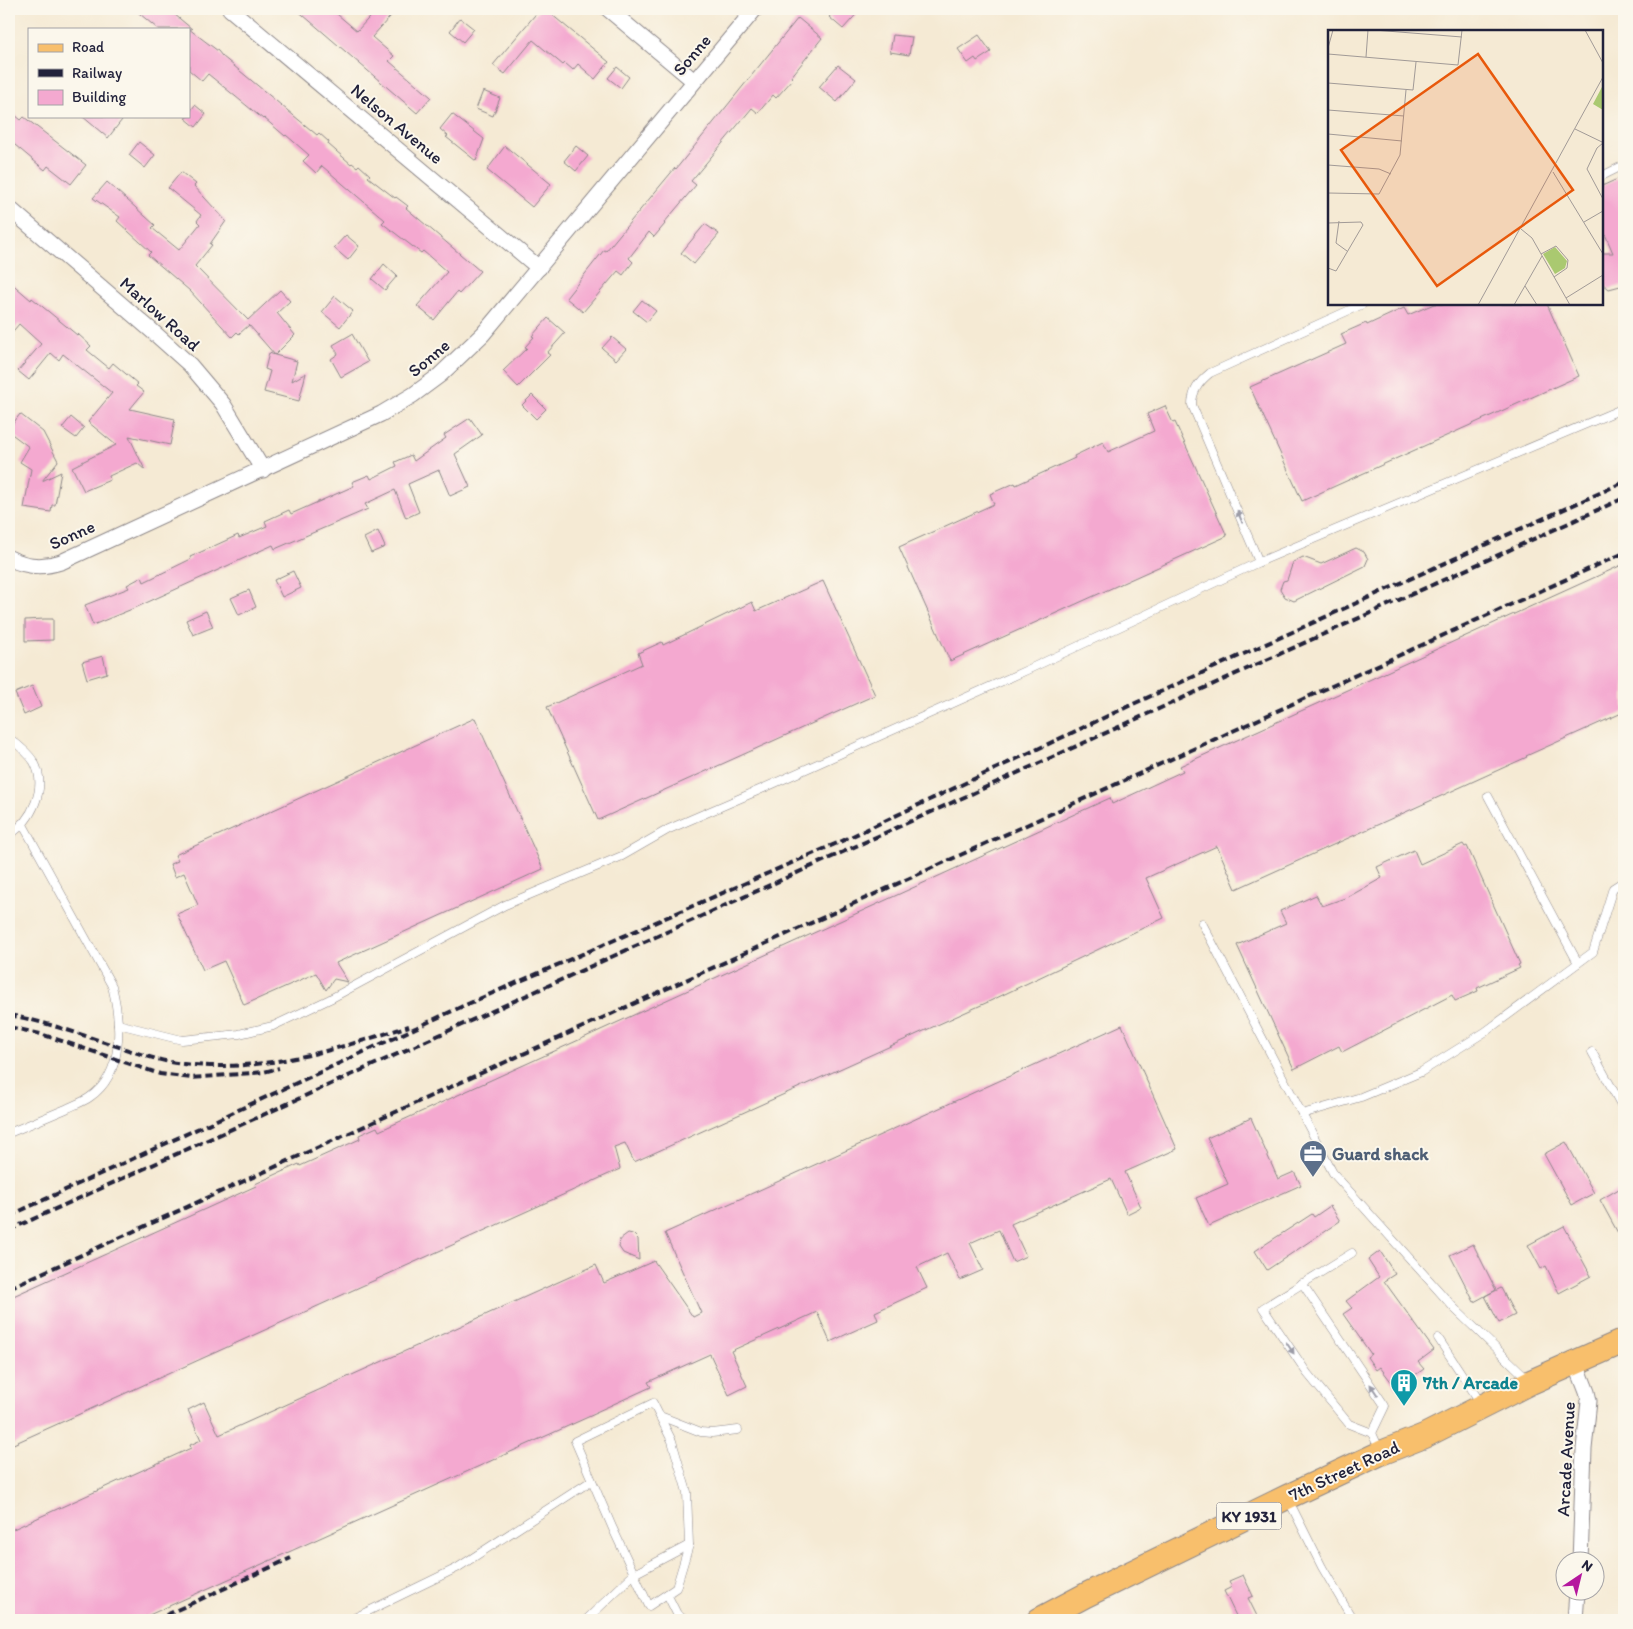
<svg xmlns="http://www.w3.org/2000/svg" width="1633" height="1629" viewBox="0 0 1633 1629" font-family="Itim,sans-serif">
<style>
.building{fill:#f4a9d0}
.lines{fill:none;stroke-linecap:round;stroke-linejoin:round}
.lane-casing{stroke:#8c8688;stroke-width:9}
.street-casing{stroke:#8c8688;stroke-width:17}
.primary-casing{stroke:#8c8688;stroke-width:26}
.lane{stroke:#fff;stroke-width:8}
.street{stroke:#fff;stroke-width:15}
.primary{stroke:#f8bf6c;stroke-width:24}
.rail{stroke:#22223b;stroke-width:4;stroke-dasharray:8 4;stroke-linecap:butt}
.oneway{fill:#9c9ca7}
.labels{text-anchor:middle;stroke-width:4;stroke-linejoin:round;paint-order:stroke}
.shield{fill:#fbf7ec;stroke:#636270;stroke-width:1}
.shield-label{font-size:16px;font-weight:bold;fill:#22223b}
.street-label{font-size:18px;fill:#22223b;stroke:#fbf7ec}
.service-label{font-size:18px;font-weight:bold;fill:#4e5e75;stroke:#fbf7ec;text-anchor:start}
.culture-label{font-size:18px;font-weight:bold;fill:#0d838f;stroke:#fbf7ec;text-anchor:start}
.inset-road{fill:none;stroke:#a19a97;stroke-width:1}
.view{fill:#e8590c;fill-opacity:0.15;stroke:#e8590c;stroke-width:2.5}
.inset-edge{fill:none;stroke:#22223b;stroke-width:2.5}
</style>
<rect width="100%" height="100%" fill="#fbf7ec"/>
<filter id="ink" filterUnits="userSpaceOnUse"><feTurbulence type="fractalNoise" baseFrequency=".02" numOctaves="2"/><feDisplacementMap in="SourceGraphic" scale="10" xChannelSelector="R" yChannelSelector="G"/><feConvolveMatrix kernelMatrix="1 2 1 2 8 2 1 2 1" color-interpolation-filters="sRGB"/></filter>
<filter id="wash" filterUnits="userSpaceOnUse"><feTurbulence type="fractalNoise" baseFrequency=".0096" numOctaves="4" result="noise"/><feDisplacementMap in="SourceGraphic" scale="20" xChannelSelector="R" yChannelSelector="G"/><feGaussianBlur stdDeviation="1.12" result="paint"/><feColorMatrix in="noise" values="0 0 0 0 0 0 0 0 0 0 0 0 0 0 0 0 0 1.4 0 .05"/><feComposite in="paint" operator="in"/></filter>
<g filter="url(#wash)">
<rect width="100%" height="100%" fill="#f5ead4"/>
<g id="blocks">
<g class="building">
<polygon points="134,9 168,9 192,29 158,29"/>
<polygon points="296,9 331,9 357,31 377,9 397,9 372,37 394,56 389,61 431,97 417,113"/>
<polygon points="540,9 545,9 609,62 595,79 578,64 573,70 565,63 563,65 533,40 505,74 493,65"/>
<polygon points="836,9 861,9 843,29 829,17"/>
<polygon points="460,18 474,29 463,42 450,31"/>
<polygon points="798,18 822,38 791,77 793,79 776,98 773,95 758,113 752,108 691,181 696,185 664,223 665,224 654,237 649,232 629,258 633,262 623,275 618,271 583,312 566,298 604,250 606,251 675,168 676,169"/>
<polygon points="189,29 218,51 222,56 317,135 319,133 329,142 328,144 351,164 352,163 357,167 359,165 370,175 368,177 395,198 396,197 408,206 406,208 480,271 459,294 457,292 434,320 417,306 447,272 423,251 421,253 382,223 385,220 322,166 316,173 303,161 309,155 286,135 285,136 264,118 263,119 208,74 202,81 189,70"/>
<polygon points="893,35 912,37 909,55 890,52"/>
<polygon points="979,35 991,52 977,61 975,58 968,63 958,49"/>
<polygon points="838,65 856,79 837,102 819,87"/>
<polygon points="617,67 629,77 621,88 608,78"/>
<polygon points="483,91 500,98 493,116 476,109"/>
<polygon points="195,105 206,114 196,127 185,118 189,116 189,113"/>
<polygon points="9,110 21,120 24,117 86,165 71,184 48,166 45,170 9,140"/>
<polygon points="452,114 484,139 476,161 446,137 448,136 440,129"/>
<polygon points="82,116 125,116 108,138"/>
<polygon points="139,142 155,155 145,168 129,155"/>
<polygon points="505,146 551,184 532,207 487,170"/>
<polygon points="576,146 588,156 576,171 564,161"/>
<polygon points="181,172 196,184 194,186 226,221 210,244 212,245 195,266 248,320 280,290 290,301 277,313 295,335 275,355 297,361 292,381 306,373 299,401 264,392 270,371 265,369 269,353 275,355 249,325 239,334 237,332 232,337 190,291 148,255 151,252 117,221 120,217 93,198 107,182 155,225 152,228 179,250 200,224 197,221 201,215 168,188"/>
<polygon points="1624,176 1624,285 1609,289 1603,284 1602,275 1602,253 1613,253 1602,227 1602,186"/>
<polygon points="705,224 719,234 694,264 681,253"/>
<polygon points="346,235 359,246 348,260 334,248"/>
<polygon points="384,264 397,276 385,290 372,279"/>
<polygon points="9,281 31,300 32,298 77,335 78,334 91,346 87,350 109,368 113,363 138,384 136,386 144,392 130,409 175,419 170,445 129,436 145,470 137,463 109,476 110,480 84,491 72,467 116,445 88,422 112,393 63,354 59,360 51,353 29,380 18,371 41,344 19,324 9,336"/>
<polygon points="335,296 353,311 340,327 322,312"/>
<polygon points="642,300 656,311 647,322 633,311"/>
<polygon points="1434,304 1547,304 1579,376 1302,501 1250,387 1346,344 1341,334 1366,323 1367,325 1404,308 1408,315"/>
<polygon points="548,318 565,333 547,353 550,355 518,387 503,371 527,348 525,347 534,337 532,336"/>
<polygon points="352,334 368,362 341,377 331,359 338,354 333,345"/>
<polygon points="612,337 626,349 616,360 602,348"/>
<polygon points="532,395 546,409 536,419 522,405"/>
<polygon points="1165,406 1173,423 1175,422 1227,536 950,661 899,547 994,504 990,494 1015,483 1016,485 1075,458 1074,456 1103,442 1108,452 1154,431 1147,414"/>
<polygon points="20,414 43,432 58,461 42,481 61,472 55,505 52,505 51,512 24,508 31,469 20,462 29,447 9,432 9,429"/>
<polygon points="71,417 84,428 76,438 62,428"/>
<polygon points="470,418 482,435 455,454 470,487 450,496 439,470 408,484 419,512 406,518 395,490 365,504 368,509 275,549 273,545 137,607 93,625 85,605 129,588 127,585 142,577 144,582 191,559 190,557 238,535 239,538 267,526 265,521 289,510 291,514 354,486 352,482 369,475 371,479 397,466 395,462 411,455 414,461 446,438 444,435"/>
<polygon points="378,531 385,547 371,553 364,538"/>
<polygon points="1356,548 1364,552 1368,559 1365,566 1294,601 1285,597 1280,589 1283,581 1287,580 1293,562 1303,557 1321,564"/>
<polygon points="1624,564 1624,712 1526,756 1527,757 1236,889 1217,846 1146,878 1164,918 988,1002 634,1162 625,1143 614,1147 620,1169 9,1446 9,1298 256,1186 255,1184 299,1164 300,1166 360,1139 359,1135 377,1127 379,1131 1110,798 1112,804 1183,771 1180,766"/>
<polygon points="293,571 301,588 282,597 274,580"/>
<polygon points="823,581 875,695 598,820 547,707 642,664 638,653 662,642 663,645 752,602 756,611"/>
<polygon points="249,590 256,607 239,615 231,598"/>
<polygon points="206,611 213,627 193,635 186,620"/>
<polygon points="44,619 53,619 53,640 25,641 25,620"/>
<polygon points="103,656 107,673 87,679 82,662"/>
<polygon points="32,686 41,707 24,715 15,693"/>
<polygon points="475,718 543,869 336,963 348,982 334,979 326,990 316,973 244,1005 224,961 203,970 177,914 198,905 184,873 175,877 170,864 178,861 175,855"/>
<polygon points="1463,844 1465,847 1467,846 1520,964 1518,965 1520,968 1477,988 1478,991 1455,1001 1452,995 1342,1052 1339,1046 1294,1069 1237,945 1286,923 1280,911 1316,895 1322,906 1348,897 1382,878 1377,867 1414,850 1420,864"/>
<polygon points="1122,1025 1177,1149 1125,1172 1141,1207 1127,1214 1111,1179 1011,1224 1026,1256 1013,1262 999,1230 970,1243 983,1270 960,1280 947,1253 917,1267 927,1288 875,1312 878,1320 847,1334 830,1342 817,1312 731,1351 747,1386 729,1395 710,1354 648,1382 651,1387 596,1412 597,1413 138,1620 9,1620 9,1531 191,1448 190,1445 201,1440 188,1410 204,1402 219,1435 596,1265 604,1283 654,1261 693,1317 701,1313 665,1233"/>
<polygon points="1251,1118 1278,1179 1294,1172 1301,1185 1209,1226 1196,1198 1228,1184 1207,1138"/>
<polygon points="1566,1142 1594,1193 1572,1205 1544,1154"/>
<polygon points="1624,1186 1624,1244 1600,1200"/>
<polygon points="1330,1206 1340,1221 1267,1270 1255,1251 1312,1214 1314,1217"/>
<polygon points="1564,1226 1591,1276 1559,1293 1546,1266 1541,1269 1528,1245"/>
<polygon points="628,1233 633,1234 638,1239 639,1260 623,1253 619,1247 620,1239"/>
<polygon points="1473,1244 1496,1290 1474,1302 1450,1255"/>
<polygon points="1380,1251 1395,1274 1384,1281 1434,1350 1418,1362 1424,1369 1396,1388 1380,1367 1376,1370 1367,1357 1371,1354 1343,1314 1352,1308 1346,1301 1379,1277 1368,1260"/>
<polygon points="1501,1288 1515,1315 1499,1323 1485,1296"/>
<polygon points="1243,1575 1253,1596 1248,1598 1259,1620 1238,1620 1224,1591 1232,1587 1229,1581"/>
</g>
</g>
</g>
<g filter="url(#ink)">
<use href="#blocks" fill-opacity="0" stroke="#8c8688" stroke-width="1"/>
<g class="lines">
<defs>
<g id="lane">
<polyline points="1602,176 1624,165"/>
<path d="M 1259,562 L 1192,405 C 1192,391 1199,382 1210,373 L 1363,304"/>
<path d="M 9,738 C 17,744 28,752 34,762 C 48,787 32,821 9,835"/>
<polyline points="1488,796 1578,963"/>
<polyline points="1202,923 1333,1173 1454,1308 1529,1380"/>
<polyline points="118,1024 182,1040 239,1034 273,1026 330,999 505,905 622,856 669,829 757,791 1027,670 1259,562 1624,408"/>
<polyline points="1592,1052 1624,1110"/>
<polyline points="1302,1114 1361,1097 1421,1072 1485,1032 1593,952 1613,888 1624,881"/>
<path d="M 9,1133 C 28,1125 47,1117 66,1109 C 74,1105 83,1102 90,1097 C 125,1073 121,1022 112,986 L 22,823"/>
<polyline points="1352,1253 1263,1308 1307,1373 1349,1424 1372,1433 1380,1451"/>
<polyline points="1302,1283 1385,1406 1372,1433"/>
<polyline points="1438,1338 1482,1405"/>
<polygon points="653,1403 672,1441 687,1492 689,1545 676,1588 649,1606 613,1529 575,1441"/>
<polyline points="660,1416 701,1432 712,1433 738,1430"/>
<polyline points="1288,1499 1322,1567 1353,1620"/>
<polyline points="667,1594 677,1614 685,1620"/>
<polyline points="350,1620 457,1568 591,1481"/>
<polyline points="586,1620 634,1574 689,1545"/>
</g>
<g id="street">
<polyline points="230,9 539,268"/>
<polyline points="608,9 694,81"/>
<polyline points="9,208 151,330 190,365 223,404 263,470"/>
<path d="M 9,558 C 26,567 43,568 61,562 L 381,414 L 413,395 L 440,375 L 483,334 L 755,9"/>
<polyline points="1575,1361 1587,1392 1589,1401 1584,1449 1580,1562"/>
<polyline points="1575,1620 1577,1592"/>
</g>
<polyline id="primary" points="1039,1620 1086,1595 1287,1497 1381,1453 1424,1436 1531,1382 1624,1341"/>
</defs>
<use href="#lane" class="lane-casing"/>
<use href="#street" class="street-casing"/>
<use href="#primary" class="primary-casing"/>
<use href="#lane" class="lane"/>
<use href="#street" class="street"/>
<use href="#primary" class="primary"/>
<g class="rail">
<path d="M 9,1015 C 47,1022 85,1036 122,1048 C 138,1053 154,1059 170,1062 C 252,1076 332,1051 409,1026"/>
<polyline points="9,1027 41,1034 160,1074 191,1078 264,1072 279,1068"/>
<polyline points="9,1216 463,1006 842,841 1131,705 1624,482"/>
<polyline points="9,1230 1624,498"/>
<polyline points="9,1288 1624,553"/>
<polyline points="155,1620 291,1558"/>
</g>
</g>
<defs><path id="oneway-solid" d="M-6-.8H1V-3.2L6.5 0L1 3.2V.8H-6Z" transform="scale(1.25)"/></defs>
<g class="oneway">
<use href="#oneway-solid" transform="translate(1240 517) rotate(-113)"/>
<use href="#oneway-solid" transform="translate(1290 1348) rotate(56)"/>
<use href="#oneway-solid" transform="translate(1374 1390) rotate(-124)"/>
</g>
</g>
<defs>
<symbol id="office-pin" viewBox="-11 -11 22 30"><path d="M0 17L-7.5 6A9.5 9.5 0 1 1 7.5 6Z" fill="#5c6f8a" stroke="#fbf7ec"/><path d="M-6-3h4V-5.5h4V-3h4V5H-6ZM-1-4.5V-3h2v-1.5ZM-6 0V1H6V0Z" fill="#fff"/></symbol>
<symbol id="building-pin" viewBox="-11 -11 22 30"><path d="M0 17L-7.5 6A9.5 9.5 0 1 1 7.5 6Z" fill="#0f9aa8" stroke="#fbf7ec"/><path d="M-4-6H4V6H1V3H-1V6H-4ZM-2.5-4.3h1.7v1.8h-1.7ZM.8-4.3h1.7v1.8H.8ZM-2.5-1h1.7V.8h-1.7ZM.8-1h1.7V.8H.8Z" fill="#fff"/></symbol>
</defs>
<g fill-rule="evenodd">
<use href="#office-pin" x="1297" y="1138" width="32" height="43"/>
<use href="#building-pin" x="1388" y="1367" width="32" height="43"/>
</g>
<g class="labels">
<rect class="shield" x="1216.5" y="1502.5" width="65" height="27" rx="4"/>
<g class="shield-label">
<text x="1249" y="1522">KY 1931</text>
</g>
<g class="street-label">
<text transform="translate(692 55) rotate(-50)" y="6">Sonne</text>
<text transform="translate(397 124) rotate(40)" y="6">Nelson Avenue</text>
<text transform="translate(160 314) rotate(42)" y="6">Marlow Road</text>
<text transform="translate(429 358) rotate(-40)" y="6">Sonne</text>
<text transform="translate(72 535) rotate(-24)" y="6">Sonne</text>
<text transform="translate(1566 1459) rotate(-87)" y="6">Arcade Avenue</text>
<text transform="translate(1344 1471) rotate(-25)" y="6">7th Street Road</text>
</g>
<g class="service-label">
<text x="1332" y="1160">Guard shack</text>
</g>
<g class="culture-label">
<text x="1423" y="1389">7th / Arcade</text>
</g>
</g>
<g transform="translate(1328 30)">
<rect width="275" height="275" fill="#f5ead4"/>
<path d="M 274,57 L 275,57 L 275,80 L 265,74 ZM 227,217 L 239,231 L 237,238 L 227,244 L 215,224 Z" fill="#aac970"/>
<path class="inset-road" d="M 46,0 L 134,7M 257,0 L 275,33M 0,18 L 5,0M 0,24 L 130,35 L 134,0M 38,27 L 40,0M 0,53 L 85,60 L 88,32M 0,80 L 76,86M 247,99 L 274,112M 0,104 L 74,111M 275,113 L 269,118 L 259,139 L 275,169M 0,135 L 51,139 L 63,144M 225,142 L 275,224M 0,163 L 51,164 L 72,125 L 78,60M 11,191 L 8,213 L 19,221M 256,192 L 275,181M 0,193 L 33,192 L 35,195 L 8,241 L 0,238M 193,199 L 204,208 L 242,275M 213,224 L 228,216 L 240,230 L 239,238 L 226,247M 197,256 L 209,275M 238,268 L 275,245M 150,275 L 275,47M 186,275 L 214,226"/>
<path class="view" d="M 150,24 L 245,160 L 109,256 L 13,120 Z"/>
<rect width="275" height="275" class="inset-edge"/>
</g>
<rect width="1633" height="1629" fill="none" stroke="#fbf7ec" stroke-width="30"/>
<rect x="28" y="28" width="162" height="90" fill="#fbf7ec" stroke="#a4a2a5"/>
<rect x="38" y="44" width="25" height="8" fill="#f8bf6c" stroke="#a4a2a5"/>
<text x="72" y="52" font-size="15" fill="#22223b">Road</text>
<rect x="38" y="69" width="25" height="8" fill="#22223b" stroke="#a4a2a5"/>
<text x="72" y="78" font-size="15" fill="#22223b">Railway</text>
<rect x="38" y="90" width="25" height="15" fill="#f4a9d0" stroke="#a4a2a5"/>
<text x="72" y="102" font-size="15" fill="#22223b">Building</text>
<g transform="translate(1580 1576) rotate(35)"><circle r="24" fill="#fbf7ec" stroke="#a4a2a5"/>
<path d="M0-4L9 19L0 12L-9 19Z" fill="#b5179e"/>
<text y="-8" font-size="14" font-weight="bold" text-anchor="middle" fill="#22223b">N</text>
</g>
</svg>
